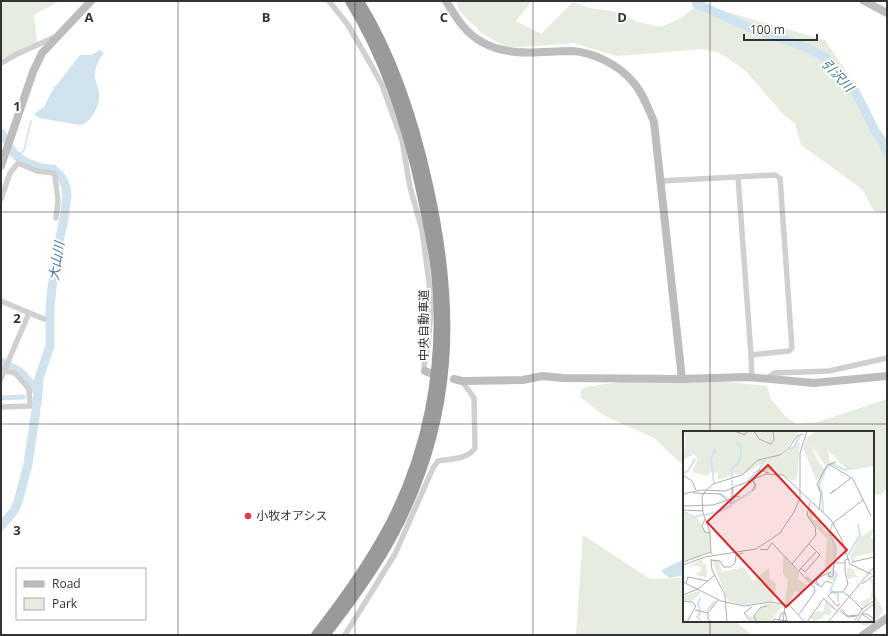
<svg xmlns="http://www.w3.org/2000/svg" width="888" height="636" viewBox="0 0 888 636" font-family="'Open Sans','Noto Sans JP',sans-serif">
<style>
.green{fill:#e6ecdf}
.water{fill:#cfe2ee}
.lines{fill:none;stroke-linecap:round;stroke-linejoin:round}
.stream{stroke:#cfe2ee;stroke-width:1.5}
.canal{stroke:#cfe2ee;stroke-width:5}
.river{stroke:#cfe2ee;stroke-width:9}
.street{stroke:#d0d0d0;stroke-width:5.5}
.secondary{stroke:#bdbdbd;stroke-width:8}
.highway{stroke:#9a9a9a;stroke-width:10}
.grid{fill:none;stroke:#333;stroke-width:1;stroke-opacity:0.55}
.poi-dot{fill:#e63946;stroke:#fff;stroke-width:1.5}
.labels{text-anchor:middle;stroke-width:4;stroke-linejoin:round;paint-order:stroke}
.street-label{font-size:12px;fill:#333;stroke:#fff}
.poi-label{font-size:12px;fill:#333;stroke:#fff;text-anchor:start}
.water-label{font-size:13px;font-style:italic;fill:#3f7597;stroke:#fff}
.inset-river{fill:none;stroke:#cfe2ee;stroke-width:2}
.inset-road{fill:none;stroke:#adadad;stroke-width:1}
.view{fill:#d62828;fill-opacity:0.15;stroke:#d62828;stroke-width:2}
.inset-edge{fill:none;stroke:#333;stroke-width:2}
.grid-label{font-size:13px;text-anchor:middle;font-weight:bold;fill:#333;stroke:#fff;stroke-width:4;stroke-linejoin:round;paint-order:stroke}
</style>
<rect width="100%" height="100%" fill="#fff"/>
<g class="green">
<polygon points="1,1 59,1 34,15 37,42 3,58 1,57"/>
<polygon points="456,1 532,1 516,21 541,34 573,2 589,8 618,12 637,22 661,27 681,18 698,4 748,18 825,40 853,82 873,132 887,157 887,214 874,211 862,189 801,145 795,124 782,113 746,71 720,53 702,49 617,56 574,43 508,48 483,34 460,12"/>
<polygon points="636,381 718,381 767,386 771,399 786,417 797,424 818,422 887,399 886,489 881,495 873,494 873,432 684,432 684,466 654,438 603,415 581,398 580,393 583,388 604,384"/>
<polygon points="583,535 650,579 684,578 684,621 735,621 752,635 576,635"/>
<polygon points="873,591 883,610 877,620 866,626 862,625 858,621 873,621"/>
</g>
<g class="water">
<path d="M 100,50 L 104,53 C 98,60 95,67 95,76 C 95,81 98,86 99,92 C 101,103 92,123 80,125 L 39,118 L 34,114 L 44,107 L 51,93 L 54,89 L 53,87 L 56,86 L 80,55 L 92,55 Z"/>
<polygon points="684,559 684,575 670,578 664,574 662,570"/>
</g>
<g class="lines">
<g class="stream">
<polyline points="885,145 887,142"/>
<polyline points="18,157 24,150 31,121"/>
</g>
<polyline class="canal" points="1,398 23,397"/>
<g class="river">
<polyline points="696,1 697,4 753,29 801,45 819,54 828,60 853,87 875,131 885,145 884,146 887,152"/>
<polyline points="1,133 6,140"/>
<path d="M 11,149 C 19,162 39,169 53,169 L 62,178 L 66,187 L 67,196 L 64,219 L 60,237 L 52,287 L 50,308 L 50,346 L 39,378 L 37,404"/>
<polyline points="1,362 20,372 38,392"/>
<polyline points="1,526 14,511 18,502 28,464 36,410"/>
</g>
<g class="street">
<polyline points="329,1 348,25 370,63 382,85 402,140 410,187 422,230 429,282 431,309 428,346 424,366 425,371"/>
<polyline points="1,63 17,54 55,37"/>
<polyline points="738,177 751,355"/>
<polyline points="660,181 775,175 780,178 792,348 789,351 751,355 752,378"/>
<polyline points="1,199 10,173 18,163 37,171 53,173 55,176 58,201 56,218"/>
<polyline points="1,301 44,319"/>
<polyline points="1,379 4,371 1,369"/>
<polyline points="767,379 774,373 829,371 887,358"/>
<polyline points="1,407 30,406 29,389 15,373 4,371 29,313"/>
<path d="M 345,635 L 395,554 L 433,468 L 438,461 C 449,459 469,459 475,448 L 474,398 L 462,381"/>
</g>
<g class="secondary">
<path d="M 446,1 C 456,17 465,33 482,42 C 510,58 541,51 572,51 C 593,52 619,65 633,82 C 643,93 648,108 654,122 L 682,379 L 747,377 L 814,383 L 887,376"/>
<polyline points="864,1 887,13"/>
<polyline points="1,166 33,72 42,53 91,1"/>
<polyline points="425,371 430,373"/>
<polyline points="454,379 462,381 523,380 542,376 563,378 682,379"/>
<polyline points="863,635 887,618"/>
</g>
<g class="highway">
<path d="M 316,635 C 342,602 367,567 387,530 C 428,454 444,369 437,283 C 435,254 428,224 422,195 C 408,128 386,60 350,1"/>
<path d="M 325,635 C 350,603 375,569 394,533 C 454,418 456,310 428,185 C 414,121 394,58 359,1"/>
</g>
</g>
<path class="grid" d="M 178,1 L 178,635M 355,1 L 355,635M 533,1 L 533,635M 710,1 L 710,432M 1,212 L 887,212M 1,424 L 887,424M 710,621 L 710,635"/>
<circle class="poi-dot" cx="248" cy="516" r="4"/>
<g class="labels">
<g class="street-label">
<text transform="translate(424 325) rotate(-90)" y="4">中央自動車道</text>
</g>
<g class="poi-label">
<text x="256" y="520">小牧オアシス</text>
</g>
<g class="water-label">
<text transform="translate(838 75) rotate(47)" y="5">引沢川</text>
<text transform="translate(56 261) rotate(-81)" y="5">大山川</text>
</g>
</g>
<g transform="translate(683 431)">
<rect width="191" height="191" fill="#fff"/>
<path d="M 0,0 L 117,0 L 97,25 L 117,11 L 114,48 L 109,49 L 86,39 L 84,41 L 79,39 L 78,33 L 58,45 L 50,42 L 40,48 L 34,48 L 35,42 L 28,41 L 24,45 L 13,42 L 9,40 L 15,28 L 11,23 L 0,29 L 3,8 ZM 134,0 L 191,0 L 191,35 L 169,39 L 161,36 L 145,19 L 147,32 L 142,34 L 128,14 L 135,30 L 141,38 L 139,47 L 133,49 L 120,17 L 124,6 ZM 127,76 L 135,85 L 129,85 L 130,89 L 136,89 L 141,100 L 147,101 L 154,116 L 148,134 L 154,147 L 151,150 L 145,148 L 142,136 L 144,108 L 125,87 ZM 0,81 L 7,86 L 14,86 L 22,100 L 27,102 L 27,121 L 0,131 ZM 191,97 L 188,106 L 191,109 L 191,121 L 171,126 L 170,134 L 167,125 L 177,106 ZM 100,124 L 116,142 L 115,148 L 126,156 L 117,162 L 112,160 L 105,173 L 102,172 L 105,149 L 100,143 ZM 19,128 L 20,133 L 23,133 L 24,146 L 12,144 L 18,139 L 17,135 L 6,135 ZM 29,129 L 36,130 L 39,141 L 61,136 L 70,150 L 86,137 L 87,148 L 93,153 L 91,170 L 60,174 L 45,170 ZM 164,137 L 171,138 L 173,145 L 178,145 L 166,148 L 164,146 ZM 186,148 L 191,148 L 191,165 L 183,175 L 178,175 L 180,169 L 188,167 L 189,154 ZM 15,160 L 18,162 L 9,170 L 0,169 L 1,165 ZM 143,169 L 152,179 L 146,176 L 149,181 L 147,184 L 141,183 L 140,187 L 131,190 L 128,186 L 134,180 L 140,181 ZM 87,172 L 100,174 L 87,191 L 69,191 L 62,182 L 70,186 L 79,175 Z" fill="#e6ecdf"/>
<path class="inset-river" d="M 106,18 L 111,16 L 117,5M 0,42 L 5,40 L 12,28M 49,47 L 49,38 L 56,31 L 58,23 L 58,16 L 53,11M 72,47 L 81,29M 49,49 L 51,72M 31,52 L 28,28 L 32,19M 36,62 L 47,69M 49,73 L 72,58 L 71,48M 0,80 L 10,86 L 19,84M 140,81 L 139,63 L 136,54 L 143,37 L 150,33 L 162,39 L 169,37M 21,84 L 38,80 L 49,74M 149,93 L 147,101 L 153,119 L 150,139M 165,124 L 177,104 L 175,93M 151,140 L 154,144 L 147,160 L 155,163 L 155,170M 24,180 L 32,170M 18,189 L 14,186 L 17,182 L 15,171 L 18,167"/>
<path class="inset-road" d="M 51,0 L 62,4 L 64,0M 71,0 L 76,8 L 88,13 L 91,9 L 90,0M 146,33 L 170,48 L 188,85M 0,44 L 9,50 L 13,59M 65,50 L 75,39 L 86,42M 23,59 L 19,66 L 20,82 L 27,101 L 28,123M 23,59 L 30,53 L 59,44 L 75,29 L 97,24 L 105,18 L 114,5 L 120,3M 69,59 L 73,54 L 69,50M 151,59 L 147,63 L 168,47M 10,62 L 37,63 L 48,73M 0,63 L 18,59 L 42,60 L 83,43 L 100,44 L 148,89 L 158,107 L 167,133 L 188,143M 48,73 L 49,67 L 57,65M 0,75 L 30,74 L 45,69 L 49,67 L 49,57M 0,79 L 20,80M 136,79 L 138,63 L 134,53 L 144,34 L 153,31M 22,88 L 19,95 L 22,101 L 27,102M 150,92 L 180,69M 89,112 L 109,133M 77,118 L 84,119 L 89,112M 28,128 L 29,139 L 42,164 L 44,191M 165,128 L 162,129 L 162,141 L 165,153 L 160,161 L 166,165M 28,129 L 37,130 L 41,136 L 47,136 L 52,132 L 53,124 L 60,122M 0,131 L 28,121M 169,131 L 191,126M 0,134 L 22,126 L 73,118 L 97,102 L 111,81 L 117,67 L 117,22 L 124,0M 118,137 L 134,120M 116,140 L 118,137 L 122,141 L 137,124 L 126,113M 145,142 L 146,146 L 150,145 L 151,132 L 162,132M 123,146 L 138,156 L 143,150 L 149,152M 0,151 L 38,170 L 61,175 L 88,171 L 106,174 L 122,191M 3,152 L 5,146 L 25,150M 179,153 L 191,144M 136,154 L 133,150 L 137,146 L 148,141M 0,164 L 15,158 L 32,144M 167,166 L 180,179M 141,168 L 153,179M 0,170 L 9,171 L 13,175 L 4,191M 157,173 L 154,175 L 145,165 L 149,161 L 160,161M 158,178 L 165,185 L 174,184M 12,179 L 25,182M 157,180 L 165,186 L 173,185M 116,183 L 132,161 L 131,156 L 109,133 L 133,104 L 132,96 L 124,84 L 127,71M 172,189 L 179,178 L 191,170M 29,191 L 25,188 L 25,182 L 35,169M 68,191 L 61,182 L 69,176M 74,191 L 71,185 L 78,176 L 84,175M 90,191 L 91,188 L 105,190M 95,191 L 98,183 L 102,181 L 104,190M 100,191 L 102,174M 124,191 L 141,167M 145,191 L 191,136M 174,191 L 180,181 L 191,173M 190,191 L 179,183 L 184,183 L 191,188"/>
<path class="view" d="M 85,34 L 164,119 L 103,176 L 24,91 Z"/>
<rect width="191" height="191" class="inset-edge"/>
</g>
<g class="grid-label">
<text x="89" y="22">A</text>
<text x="266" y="22">B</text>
<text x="444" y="22">C</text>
<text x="622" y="22">D</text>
<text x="17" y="111">1</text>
<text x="17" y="323">2</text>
<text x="17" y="535">3</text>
</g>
<rect width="888" height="636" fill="none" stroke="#333333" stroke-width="4"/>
<rect x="16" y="568" width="130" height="52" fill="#ffffff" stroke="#adadad"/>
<rect x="24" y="581" width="20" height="6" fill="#bdbdbd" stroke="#adadad"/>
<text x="52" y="588" font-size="12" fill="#333333">Road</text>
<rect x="24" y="598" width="20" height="12" fill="#e6ecdf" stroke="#adadad"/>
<text x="52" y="608" font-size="12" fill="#333333">Park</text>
<path d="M744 34v6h73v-6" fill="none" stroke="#333333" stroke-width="2"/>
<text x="750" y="34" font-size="12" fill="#333333" stroke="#ffffff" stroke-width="3" paint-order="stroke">100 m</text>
</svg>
